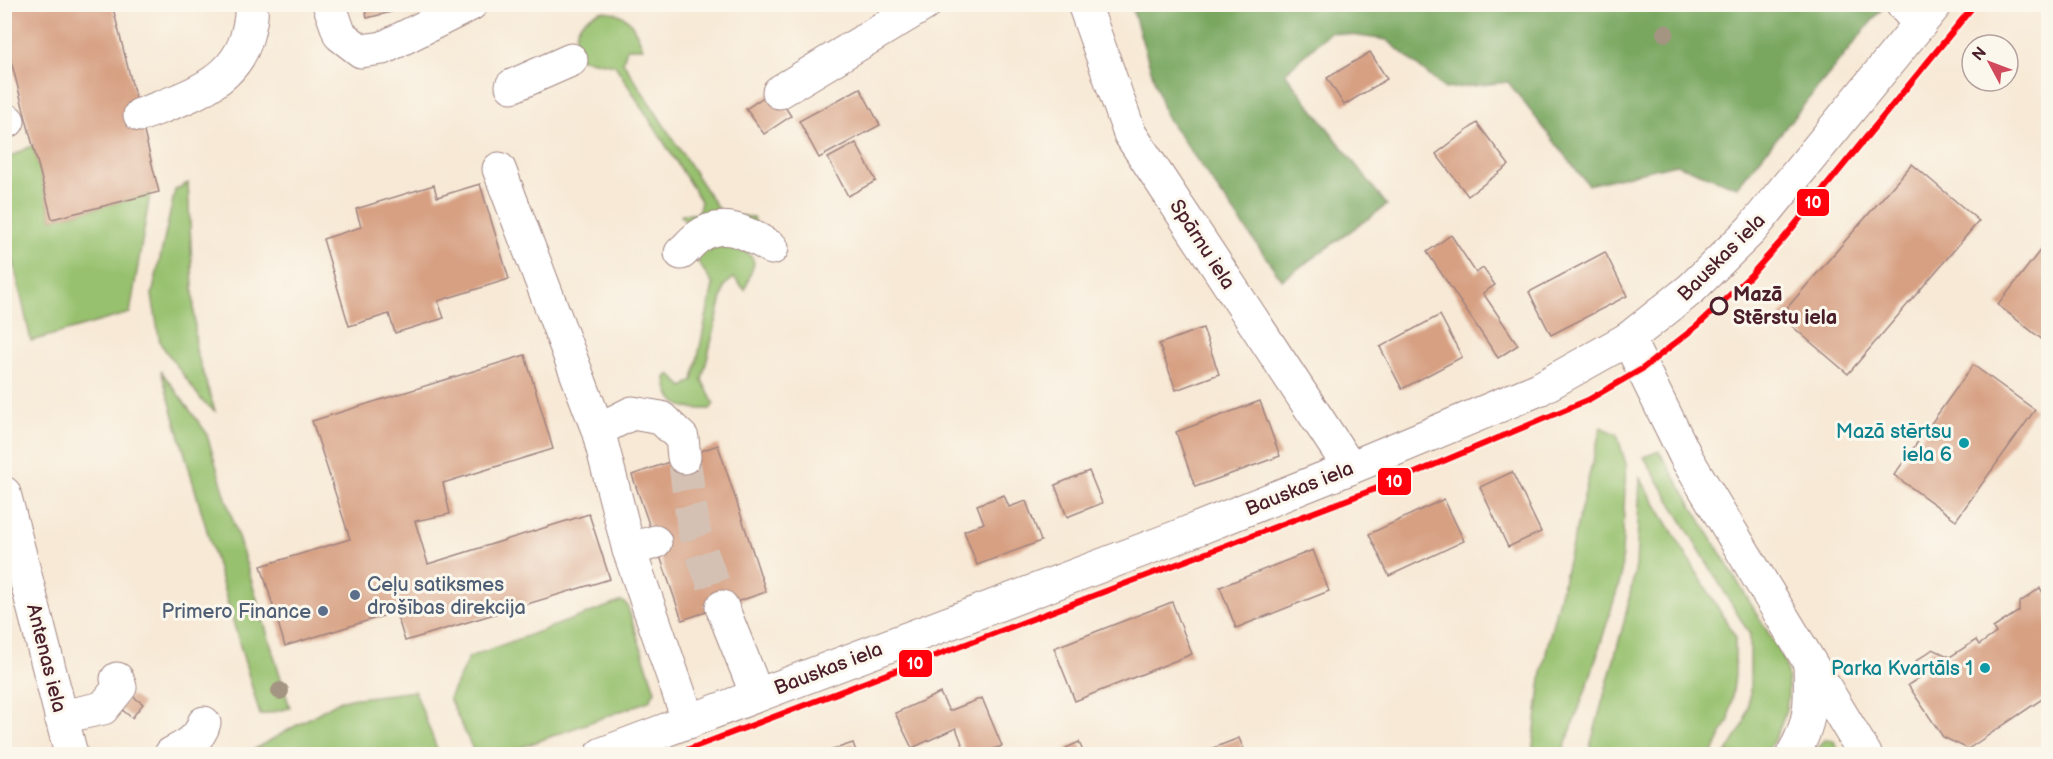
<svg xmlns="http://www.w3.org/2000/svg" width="2053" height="759" viewBox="0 0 2053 759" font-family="'Balsamiq Sans',sans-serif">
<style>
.green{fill:#97c16e;stroke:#70704c;stroke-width:1.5}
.forest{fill:#79a761;stroke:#626346;stroke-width:1.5}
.building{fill:#d7a083}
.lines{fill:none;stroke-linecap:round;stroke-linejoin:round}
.minor-tunnel{stroke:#d4c1b4;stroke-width:33;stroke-dasharray:33 16;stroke-linecap:butt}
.minor-casing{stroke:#a08480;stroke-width:35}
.major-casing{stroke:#a08480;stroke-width:35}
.minor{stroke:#fff;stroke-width:33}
.major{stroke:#fff;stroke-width:33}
.tram-1-casing{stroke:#fbf7ec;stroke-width:10}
.tram-1{stroke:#ff000c;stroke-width:6}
.tree{fill:#a49583}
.stop-dot{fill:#fbf7ec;stroke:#4a1f2b;stroke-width:3}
.culture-dot{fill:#0f9aa8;stroke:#fbf7ec;stroke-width:2}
.service-dot{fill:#5c6f8a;stroke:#fbf7ec;stroke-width:2}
.labels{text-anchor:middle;stroke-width:6;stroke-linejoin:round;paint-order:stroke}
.street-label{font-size:20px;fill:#4a1f2b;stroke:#fbf7ec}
.stop-label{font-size:20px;font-weight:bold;fill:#4a1f2b;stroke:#fbf7ec;text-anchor:start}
.culture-label{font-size:20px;fill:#0d838f;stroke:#fbf7ec;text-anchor:end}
.service-label{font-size:20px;fill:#4e5e75;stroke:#fbf7ec;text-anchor:start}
.line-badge{stroke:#fbf7ec;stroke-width:2}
.badge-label{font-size:16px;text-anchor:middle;font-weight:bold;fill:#fff}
</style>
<rect width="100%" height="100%" fill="#fbf7ec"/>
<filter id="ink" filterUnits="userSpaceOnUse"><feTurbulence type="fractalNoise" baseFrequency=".0167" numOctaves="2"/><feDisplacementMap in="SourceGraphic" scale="12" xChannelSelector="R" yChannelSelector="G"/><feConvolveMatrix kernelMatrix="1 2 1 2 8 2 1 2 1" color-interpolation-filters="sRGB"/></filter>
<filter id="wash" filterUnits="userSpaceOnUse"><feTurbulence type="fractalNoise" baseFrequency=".008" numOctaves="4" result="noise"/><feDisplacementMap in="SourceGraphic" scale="24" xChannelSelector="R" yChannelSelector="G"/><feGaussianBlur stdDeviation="1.35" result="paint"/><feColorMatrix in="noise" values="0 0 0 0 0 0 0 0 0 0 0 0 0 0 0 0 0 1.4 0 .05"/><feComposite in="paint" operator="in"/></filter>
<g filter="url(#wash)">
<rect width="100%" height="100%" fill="#f7e9d6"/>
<g class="green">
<path d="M 601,11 C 628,11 634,25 643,48 L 627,48 L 623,62 L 722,215 L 753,217 L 756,225 L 691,227 L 681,216 L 682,214 L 698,214 L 701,201 L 615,65 L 578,58 C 572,33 575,21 601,11 Z"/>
<polygon points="33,145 52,219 150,194 130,313 31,341 5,224 4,160"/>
<polygon points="188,183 196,350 215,411 203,402 160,343 152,295 175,190"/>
<path d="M 716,240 L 742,247 L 753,259 L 754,264 L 745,290 L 734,278 L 725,285 L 702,380 L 714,404 L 710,409 C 685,410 667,407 666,377 L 670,374 L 683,387 L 693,380 L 713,285 L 695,257 Z"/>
<polygon points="161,371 206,432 290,708 260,715"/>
<polygon points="1601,427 1617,434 1626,464 1621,578 1588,684 1562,754 1532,754 1541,678 1548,643"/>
<path d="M 1659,451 L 1784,659 C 1794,697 1786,721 1766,754 L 1726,754 L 1744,724 L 1750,695 L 1750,635 L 1644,457 Z"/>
<polygon points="1640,478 1735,636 1735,676 1729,720 1712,754 1588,754 1624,622 1636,566"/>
<polygon points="622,601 627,605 655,691 649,701 503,754 475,754 449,698 469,657"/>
<polygon points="415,691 439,754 246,754 341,700"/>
<polygon points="1825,739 1833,740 1841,754 1814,754"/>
</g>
<polygon class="forest" points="1131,5 1131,4 1885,5 1737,187 1676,164 1588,185 1508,82 1445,89 1387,40 1330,32 1285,73 1387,205 1282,280 1165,115"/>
<g id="blocks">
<g class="building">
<polygon points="4,4 112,4 159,192 52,219 4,34"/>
<polygon points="364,4 419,4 419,5 367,18"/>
<polygon points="1370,52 1387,79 1344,105 1327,78"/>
<polygon points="860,88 880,125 819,158 799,121"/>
<polygon points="774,90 791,116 764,134 746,109"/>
<polygon points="1477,123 1509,165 1468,196 1436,154"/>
<polygon points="856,143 876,181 848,196 828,158"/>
<polygon points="1912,164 1979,221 1848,374 1780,316"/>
<polygon points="480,184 509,279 438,301 444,318 395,333 389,314 349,326 323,239 361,227 356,209 434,185 437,197"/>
<polygon points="1451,235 1476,273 1483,268 1495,285 1483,293 1518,345 1498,358 1427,252"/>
<polygon points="2048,240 2048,344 1998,305"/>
<polygon points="1605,252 1627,296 1551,335 1529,292"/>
<polygon points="1440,315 1462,357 1402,389 1380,347"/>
<polygon points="1203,328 1219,374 1176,390 1159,344"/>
<polygon points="525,355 553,449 443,483 450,514 415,521 428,564 589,514 610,579 405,641 396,612 285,646 261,566 350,539 312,421"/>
<polygon points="1973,365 2035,410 1956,520 1894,475"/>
<polygon points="1260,401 1280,456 1195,487 1176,432"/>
<polygon points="718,445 766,592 682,620 632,475"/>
<polygon points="1089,471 1102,503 1067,517 1055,485"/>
<polygon points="1512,472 1541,532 1508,547 1480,487"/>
<polygon points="1004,495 1009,507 1026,501 1041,541 977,565 964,531 984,523 977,505"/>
<polygon points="1444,499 1464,541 1389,576 1369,534"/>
<polygon points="1313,550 1329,591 1236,628 1220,587"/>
<polygon points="2040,588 2044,594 2048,590 2048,695 1968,749 1943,737 1908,685 1925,674 1916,661 1933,649 1950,657 1976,640 1979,645 1996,633 1993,628 2019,611 2019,603"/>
<polygon points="1172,602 1192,654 1075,701 1054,648"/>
<polygon points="940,693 949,711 982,698 1002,746 980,754 966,754 956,728 912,748 895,713"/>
<polygon points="131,695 143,704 132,718 120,708"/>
<polygon points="1239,738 1246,754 1198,754"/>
<polygon points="1079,742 1084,754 1070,754 1066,748"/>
<polygon points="853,743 857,754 820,754"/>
</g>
</g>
</g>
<g filter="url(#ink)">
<use href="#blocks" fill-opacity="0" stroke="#a08480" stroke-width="1.5"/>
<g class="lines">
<polyline class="minor-tunnel" points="684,457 694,532 722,607"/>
<defs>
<g id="minor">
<polyline points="329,4 340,35 361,51 383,48 471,4"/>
<polyline points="1084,4 1130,134 1350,468"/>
<polyline points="1902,4 1920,24"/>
<polyline points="512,86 571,60"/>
<polyline points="779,92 925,4"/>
<path d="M 140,115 C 184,98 237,84 248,32 C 250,22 253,14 250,4"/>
<polyline points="4,123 8,121"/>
<polyline points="499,169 598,430 629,550"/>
<path d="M 681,253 C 687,248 692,241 698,237 C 723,218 750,234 772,248"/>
<polyline points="598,430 632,413 661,418 682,438 684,457"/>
<polyline points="4,493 71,754"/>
<polyline points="655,542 629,550 689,722"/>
<polyline points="722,607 757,695"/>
<polyline points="61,717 103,708 120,687 117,679"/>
<path d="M 171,754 C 185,747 200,739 204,723"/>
<polyline points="602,754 1177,537 1350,468 1539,389 1628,339"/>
</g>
<g id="major">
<path d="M 1793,754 C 1812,723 1811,700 1810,665"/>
<polyline points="1865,754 1687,459 1628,339 1691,289 1751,230 1936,4"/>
</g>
</defs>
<use href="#minor" class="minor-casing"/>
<use href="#major" class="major-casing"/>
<use href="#minor" class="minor"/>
<use href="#major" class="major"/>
<defs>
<polyline id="tram-1" points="676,754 1396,481 1588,400 1642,369 1697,326 1750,276 1784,238 1975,4"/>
</defs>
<use href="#tram-1" class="tram-1-casing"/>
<use href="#tram-1" class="tram-1"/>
</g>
<g class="tree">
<circle cx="1665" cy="33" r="9"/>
<circle cx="280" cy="691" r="9"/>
</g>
</g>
<circle class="stop-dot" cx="1719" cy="306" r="8"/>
<g class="culture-dot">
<circle cx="1964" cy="443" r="6"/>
<circle cx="1985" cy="668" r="6"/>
</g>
<g class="service-dot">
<circle cx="355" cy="595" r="6"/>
<circle cx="323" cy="611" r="6"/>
</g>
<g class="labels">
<g class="street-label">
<text transform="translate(1203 244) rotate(57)" y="7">Spārnu iela</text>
<text transform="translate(1721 257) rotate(-45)" y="7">Bauskas iela</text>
<text transform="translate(1299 488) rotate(-22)" y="7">Bauskas iela</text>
<text transform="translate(47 658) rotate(76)" y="7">Antenas iela</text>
<text transform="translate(828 668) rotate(-21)" y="7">Bauskas iela</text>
</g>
<g class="stop-label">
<text x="1733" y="301">Mazā<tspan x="1733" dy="23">Stērstu iela</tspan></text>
</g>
<g class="culture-label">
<text x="1952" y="438">Mazā stērtsu<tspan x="1952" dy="23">iela 6</tspan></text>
<text x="1973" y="675">Parka Kvartāls 1</text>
</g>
<g class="service-label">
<text x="367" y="591">Ceļu satiksmes<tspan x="367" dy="23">drošības direkcija</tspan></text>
<text x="311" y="618" text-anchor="end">Primero Finance</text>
</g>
</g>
<g class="line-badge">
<rect x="1796" y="188" width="34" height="29" rx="6" fill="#ff000c"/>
<rect x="1377" y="467" width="35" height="29" rx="6" fill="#ff000c"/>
<rect x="898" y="649" width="35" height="29" rx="6" fill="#ff000c"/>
</g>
<g class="badge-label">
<text x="1813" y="208">10</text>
<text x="1394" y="487">10</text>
<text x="915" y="669">10</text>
</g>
<rect width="2053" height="759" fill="none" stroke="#fbf7ec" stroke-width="24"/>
<g transform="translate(1990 63) rotate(311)"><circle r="28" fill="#fbf7ec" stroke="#b4a19f" stroke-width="1.5"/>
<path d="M0-4.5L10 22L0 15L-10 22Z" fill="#d1495b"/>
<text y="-9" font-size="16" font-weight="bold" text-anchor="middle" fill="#4a1f2b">N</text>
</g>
</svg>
